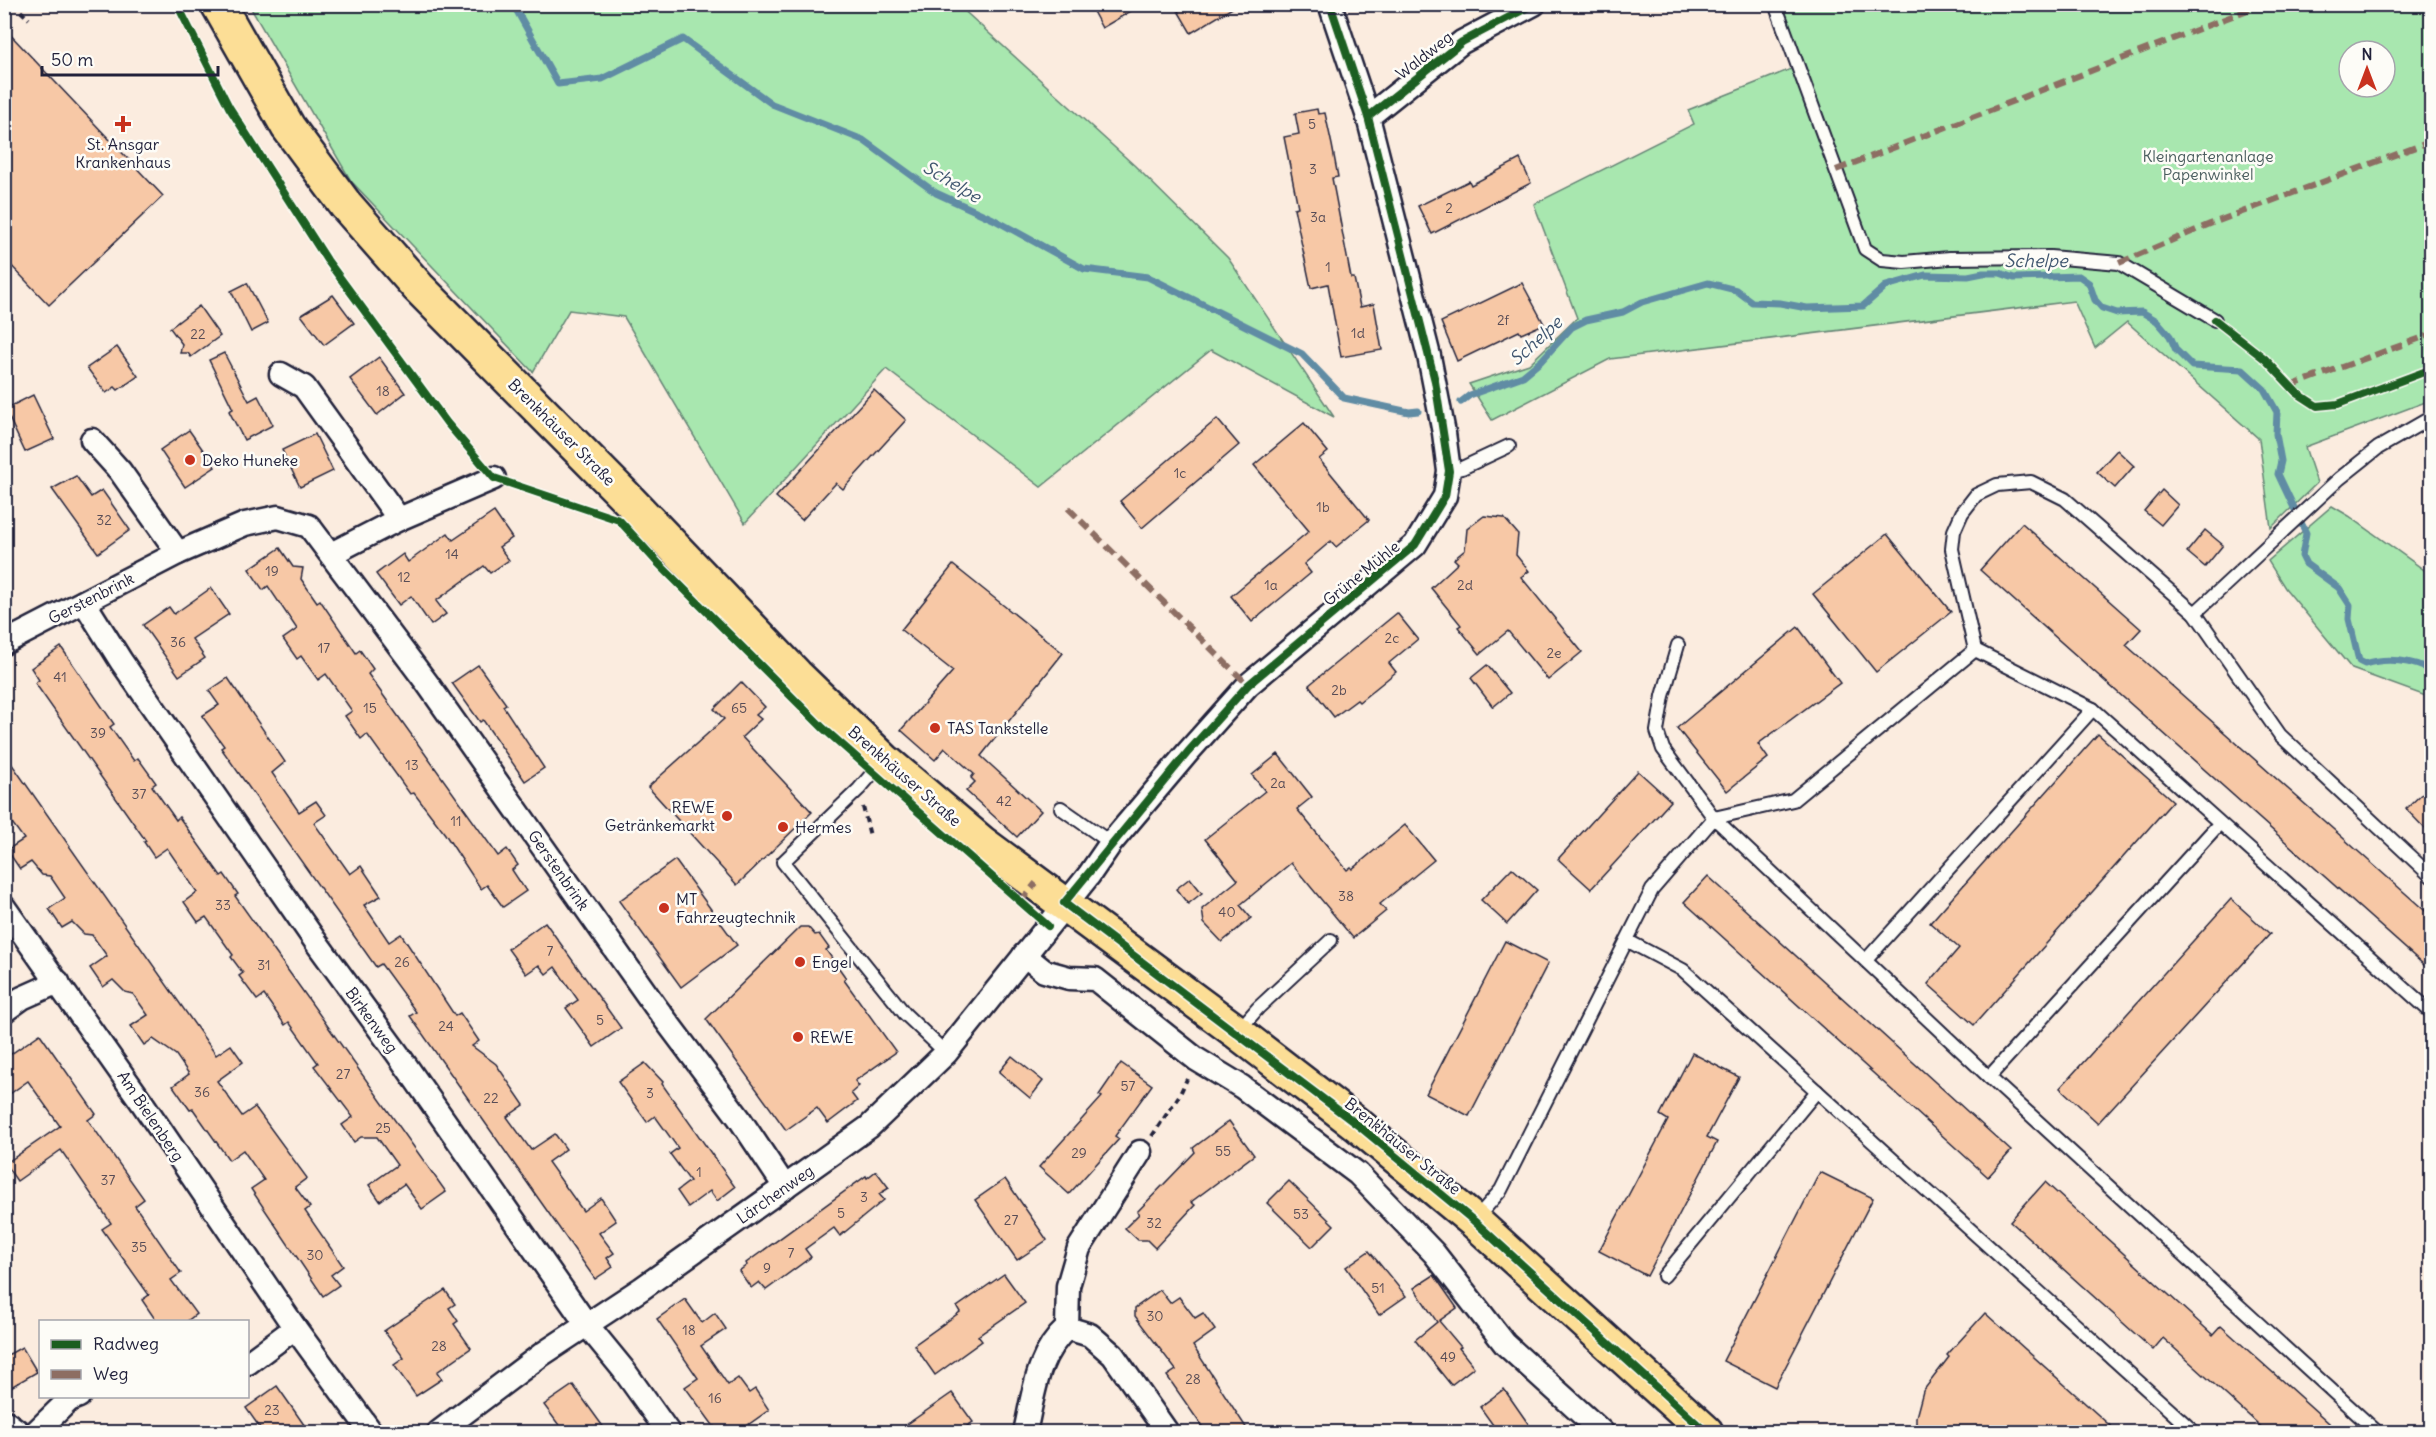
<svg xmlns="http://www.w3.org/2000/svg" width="2436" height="1437" viewBox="0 0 2436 1437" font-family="Delius,sans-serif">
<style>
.green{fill:#a8e7af;stroke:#658475;stroke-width:1.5;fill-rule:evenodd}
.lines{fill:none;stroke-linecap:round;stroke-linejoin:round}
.stream{stroke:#608ca4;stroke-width:7}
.building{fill:#f7c8a6;stroke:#22223b;stroke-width:1.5}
.lane-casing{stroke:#22223b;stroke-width:16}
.street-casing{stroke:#22223b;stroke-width:27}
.primary-casing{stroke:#22223b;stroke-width:38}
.path{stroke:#22223b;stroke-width:4;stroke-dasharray:6 4.5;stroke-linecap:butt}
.lane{stroke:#fdfcf7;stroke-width:12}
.street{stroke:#fdfcf7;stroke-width:22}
.primary{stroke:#fcde96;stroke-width:33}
.quiet{stroke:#8d6e63;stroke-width:6;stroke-dasharray:12 6;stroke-linecap:butt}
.cycleway-casing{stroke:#fdfcf7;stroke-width:11}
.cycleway{stroke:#1b5e20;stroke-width:8}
.poi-dot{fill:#c8321e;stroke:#fdfcf7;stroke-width:2}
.labels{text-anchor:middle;stroke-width:5;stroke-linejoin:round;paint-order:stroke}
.number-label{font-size:14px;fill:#574c56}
.street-label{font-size:16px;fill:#22223b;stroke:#fdfcf7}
.poi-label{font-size:16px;fill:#22223b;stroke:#fdfcf7;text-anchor:start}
.park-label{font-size:16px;fill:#4a5d5e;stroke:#fdfcf7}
.water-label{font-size:18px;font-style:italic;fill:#415770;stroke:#fdfcf7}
</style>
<rect width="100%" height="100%" fill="#fbecdf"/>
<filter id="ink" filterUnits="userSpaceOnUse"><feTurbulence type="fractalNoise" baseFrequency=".0167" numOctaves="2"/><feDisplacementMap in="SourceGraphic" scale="12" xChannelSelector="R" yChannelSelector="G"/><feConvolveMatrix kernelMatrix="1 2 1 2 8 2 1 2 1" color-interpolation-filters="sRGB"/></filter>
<g filter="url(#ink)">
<g class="green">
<polygon points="249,5 958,5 1135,166 1228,258 1334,417 1211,350 1041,487 886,369 745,523 624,317 569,310 533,372 351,181"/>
<path d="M 1781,5 L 2431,5 L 2431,400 L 2305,447 L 2317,483 L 2271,528 L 2259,439 L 2127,322 L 2095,348 L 2074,301 L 1610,359 L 1492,420 L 1469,384 L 1529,364 L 1577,318 L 1534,204 L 1694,124 L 1688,110 L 1801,65 ZM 2349,51 L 2385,51 L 2385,87 L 2349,87 Z"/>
<polygon points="2332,506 2349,516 2431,575 2431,698 2352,669 2285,588 2268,561"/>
</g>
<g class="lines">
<g class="stream">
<polyline points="513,4 558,84 602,79 683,39 772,104 863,140 936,193 993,219 1084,269 1148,277 1302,354 1344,398 1409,412 1418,411"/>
<path d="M 1461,402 L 1470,395 L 1523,376 L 1541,361 L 1572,327 L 1586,320 L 1623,312 L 1642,302 L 1708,283 L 1736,290 L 1752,302 L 1780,303 L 1807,308 L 1863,306 L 1886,286 L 1925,275 L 1968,276 L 1983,273 L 2000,273 L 2014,278 L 2079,276 L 2089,283 L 2095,300 L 2102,308 L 2117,313 L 2142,312 L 2157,321 L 2170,336 L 2176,350 L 2192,366 L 2242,369 L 2264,389 L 2277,412 L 2276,434 L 2281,461 L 2278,474 L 2306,533 L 2302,556 L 2306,564 L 2339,588 L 2350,605 L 2349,619 L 2359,661 L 2365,664 C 2386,657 2412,660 2432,671"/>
</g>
</g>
<g class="building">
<polygon points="1089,4 1143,4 1102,28"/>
<polygon points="1174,4 1239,4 1191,33"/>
<polygon points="4,28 163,196 49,305 4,258"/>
<polygon points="1317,109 1318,114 1325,113 1332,145 1338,177 1332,178 1351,278 1354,278 1360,307 1374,304 1382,350 1341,357 1328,284 1311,288 1294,208 1298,207 1284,137 1299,134 1295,113"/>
<polygon points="1520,159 1531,183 1432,234 1418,206 1469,181 1471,185"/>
<polygon points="247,283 268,323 251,332 231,291"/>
<polygon points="1522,283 1544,324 1521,334 1519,331 1457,361 1441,322"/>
<polygon points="333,295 354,323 324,345 301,315"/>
<polygon points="199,306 220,336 191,357 188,353 180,353 182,344 170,328"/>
<polygon points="117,347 138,376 118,390 115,387 106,393 87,368"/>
<polygon points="224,353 249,401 258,396 273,425 244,440 229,411 233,409 209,360"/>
<polygon points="379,357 405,393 377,415 350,379"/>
<polygon points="874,390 906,420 843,489 836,483 802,520 776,497"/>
<polygon points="33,395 54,439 25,452 5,409"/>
<polygon points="1217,419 1239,445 1142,528 1120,501"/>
<polygon points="1304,423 1328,452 1319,459 1369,520 1336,547 1331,541 1304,564 1311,573 1252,622 1231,596 1309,531 1254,465"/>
<polygon points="189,430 215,467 185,487 160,450"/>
<polygon points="315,434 333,471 300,487 282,450"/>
<polygon points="2117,450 2134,466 2115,488 2097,472"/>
<polygon points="76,476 91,497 102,490 130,530 98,553 52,489"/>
<polygon points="2162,490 2178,505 2161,525 2144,511"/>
<polygon points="494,512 512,538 499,547 509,560 490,573 484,566 436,601 446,614 431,625 411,596 399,605 376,574 403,554 408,562 448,533 453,540"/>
<polygon points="1484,516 1504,518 1518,534 1516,555 1529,571 1521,577 1582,652 1548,680 1508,631 1480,654 1458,627 1461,625 1431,588 1458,563 1454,559 1465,550 1467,529"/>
<polygon points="2022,523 2141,629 2126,645 2432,917 2432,972 1980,570"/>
<polygon points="2205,530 2223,545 2205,567 2187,552"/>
<polygon points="1887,534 1951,612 1876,672 1813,594"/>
<polygon points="280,548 293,567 303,568 301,579 317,602 320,600 356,653 360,650 373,669 368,674 498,856 507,849 518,865 512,870 526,891 503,907 487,885 481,889 445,834 414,793 410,794 367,734 361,739 345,716 352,711 326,674 318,680 301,656 297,659 283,639 297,629 268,586 263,590 249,569"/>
<polygon points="953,565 1063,653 981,756 1041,811 1017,837 966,791 975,782 971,778 974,774 945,748 935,760 901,730 953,671 901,630"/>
<polygon points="211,588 229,614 192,639 205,658 179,676 143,625 169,607 174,614"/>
<polygon points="1397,613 1418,639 1389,663 1396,672 1359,702 1357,700 1334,717 1309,685"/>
<polygon points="1798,627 1840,683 1758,744 1768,758 1727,791 1677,728"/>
<polygon points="61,647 114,724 110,727 134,761 138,758 156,783 152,786 176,820 179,817 221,876 224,874 238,894 235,896 446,1192 422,1209 404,1184 380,1201 369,1185 397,1165 377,1137 361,1137 354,1142 342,1125 353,1117 314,1066 318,1063 289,1022 285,1025 264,995 257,1000 239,976 243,973 231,957 233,955 206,917 198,922 184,902 197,892 167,848 154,857 144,842 146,841 35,683 39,680 31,668"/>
<polygon points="478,665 506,704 503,706 544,768 525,781 483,720 480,722 452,683"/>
<polygon points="1487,665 1510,693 1493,707 1471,678"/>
<polygon points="228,678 285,762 272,773 299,812 316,801 326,815 314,823 350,874 361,866 381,896 364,905 389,942 401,934 455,1016 460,1013 479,1041 472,1046 496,1064 524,1105 507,1117 531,1150 555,1134 566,1149 548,1162 583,1211 601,1198 616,1221 599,1233 614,1253 607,1258 613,1267 595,1279 410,1016 416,1012 381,964 376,967 221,748 224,746 202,716 219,705 209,691"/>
<polygon points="741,682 765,707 756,715 761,719 742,737 812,812 737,885 648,787 724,719 714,709"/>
<polygon points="2098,734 2173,801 1974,1025 1928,984 1959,948 1930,923"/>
<polygon points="4,753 216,1055 231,1045 243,1062 217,1081 242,1116 255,1107 307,1178 295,1187 310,1207 305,1211 343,1266 331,1275 339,1285 323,1296 251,1189 264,1180 243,1150 229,1160 193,1109 190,1110 173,1086 189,1074 176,1055 153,1039 144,1045 131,1026 148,1015 133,994 125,992 113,980 103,987 90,968 107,956 92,935 84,934 72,922 62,928 49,909 65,898 50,876 42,875 31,862 20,869 7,850 24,839 4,812"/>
<polygon points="1278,754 1312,797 1297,809 1347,870 1351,867 1352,869 1405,825 1434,860 1380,904 1386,911 1353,938 1291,863 1240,905 1251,918 1222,942 1204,923 1202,909 1238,880 1205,839 1265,791 1252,775"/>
<polygon points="1638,771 1671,801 1591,889 1558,859"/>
<polygon points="2432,784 2432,836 2406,809"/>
<polygon points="675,860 737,945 681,987 619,901"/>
<polygon points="1512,868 1537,890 1507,924 1481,900"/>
<polygon points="1708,876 2011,1151 1988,1177 1684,902"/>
<polygon points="1190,878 1202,893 1188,904 1176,889"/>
<polygon points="2231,899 2270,934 2098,1123 2060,1088"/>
<polygon points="545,922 621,1028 594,1047 566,1008 578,1000 555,967 546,974 539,965 526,974 508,949"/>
<polygon points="800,927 808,927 815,935 819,934 829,948 826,950 846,978 844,980 896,1052 855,1081 859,1086 851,1093 857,1101 828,1123 817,1108 786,1130 706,1019"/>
<polygon points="1505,941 1548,963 1469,1116 1426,1094"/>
<polygon points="40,1034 96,1114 88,1120 144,1199 135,1206 181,1273 171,1280 196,1314 186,1322 157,1322 142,1300 149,1295 102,1229 111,1223 61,1150 17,1181 5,1164 60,1126 28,1081 4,1098 4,1059"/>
<polygon points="1692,1053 1739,1077 1707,1137 1717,1142 1647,1276 1599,1251 1668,1120 1660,1115"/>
<polygon points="1012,1056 1043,1081 1030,1098 999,1072"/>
<polygon points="645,1063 663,1082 662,1084 735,1187 717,1201 710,1191 688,1207 677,1191 690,1181 670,1154 678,1148 655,1116 647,1122 618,1082"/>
<polygon points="1121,1063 1152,1085 1115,1136 1119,1139 1069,1194 1039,1167 1102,1097 1099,1095"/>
<polygon points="1229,1121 1254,1155 1191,1202 1195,1205 1155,1248 1147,1240 1138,1240 1125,1228 1139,1214 1137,1212 1195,1152 1193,1148"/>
<polygon points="876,1171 889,1188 879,1194 884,1200 840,1236 834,1228 805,1249 811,1257 766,1290 759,1282 751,1288 739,1271 747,1265 746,1263 866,1176 867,1178"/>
<polygon points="1820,1172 1873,1198 1775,1387 1723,1361"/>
<polygon points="1005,1179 1047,1240 1017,1260 975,1200"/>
<polygon points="1289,1181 1334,1225 1312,1247 1267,1203"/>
<polygon points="2045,1182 2213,1335 2221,1326 2339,1432 2267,1432 2163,1338 2153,1350 2010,1221"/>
<polygon points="1369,1251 1406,1296 1379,1315 1346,1267"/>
<polygon points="1004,1274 1025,1303 978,1336 982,1341 935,1375 914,1345 960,1312 957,1307"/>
<polygon points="1434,1275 1457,1308 1439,1321 1461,1347 1459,1348 1474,1367 1451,1385 1415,1340 1437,1322 1414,1288"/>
<polygon points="445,1290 455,1304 449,1308 458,1321 454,1324 471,1348 437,1372 442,1379 416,1396 394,1365 404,1358 384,1331"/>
<polygon points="1160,1290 1170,1303 1179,1297 1195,1318 1203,1313 1215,1330 1193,1346 1249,1432 1206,1432 1167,1376 1176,1370 1135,1316 1135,1308"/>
<polygon points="685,1299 702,1323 715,1313 726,1329 701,1346 728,1385 738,1378 749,1393 755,1389 769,1410 748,1425 753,1432 718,1432 685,1387 698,1378 657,1319"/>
<polygon points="1985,1313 2117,1432 1916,1432 1916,1417 1923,1391 1949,1357 1947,1355"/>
<polygon points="22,1347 37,1372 4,1391 4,1357"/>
<polygon points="573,1385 607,1432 564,1432 544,1405"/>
<polygon points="277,1386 291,1406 309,1432 263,1432 246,1408"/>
<polygon points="1504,1389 1534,1432 1498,1432 1480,1407"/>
<polygon points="952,1393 973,1422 958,1432 896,1432"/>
</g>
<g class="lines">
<defs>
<g id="lane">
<polyline points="1775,4 1865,249 1882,260 1904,262 1950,258 2050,257 2119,263 2215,320"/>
<polyline points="1449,471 1462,468 1509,446"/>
<polyline points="2195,613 2280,735 2432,877"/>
<polyline points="1678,645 1663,696 1657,731 1663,749 1714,818 1989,1077 2377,1432"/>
<polyline points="1975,650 2093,709 2432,1013"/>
<polyline points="883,761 859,789 783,862 905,1014 946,1053"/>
<polyline points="1061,808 1111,843"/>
<polyline points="1628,941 1683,970 2194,1432"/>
<polyline points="1866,960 2093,709"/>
<polyline points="1238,1031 1258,1008 1331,940"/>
<polyline points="1989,1077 2219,824"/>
<polyline points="1474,1221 1501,1190 1652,890 1714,818 1793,800 1975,650 1952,549 1954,531 1962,513 1976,495 1997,485 2031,482 2065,499 2195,613 2339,479 2378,448 2432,417"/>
<polyline points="1664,1276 1817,1091"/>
</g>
<g id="street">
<polyline points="1368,117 1462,42 1534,4"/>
<polyline points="281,374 304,387 399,519"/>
<polyline points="92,440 120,471 178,553"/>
<polyline points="331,554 399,519 494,478"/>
<polyline points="84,602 121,661 316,942 397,1053 587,1325 623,1369 668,1432"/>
<polyline points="4,643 178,553 245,524 278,517 309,526 427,683 655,1006 739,1118 785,1187"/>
<polyline points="4,907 143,1104 295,1328 371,1432"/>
<polyline points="1024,955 1044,971 1069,978 1095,979 1196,1059 1242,1087 1358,1174 1434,1253 1505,1344 1602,1432"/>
<polyline points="4,1011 22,998 58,982"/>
<polyline points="1067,1328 1090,1335 1113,1355 1167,1432"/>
<polyline points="248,1363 295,1328"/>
<polyline points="4,1421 19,1432"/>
<polyline points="36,1432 69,1400 79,1396"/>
<polyline points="439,1432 541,1355 641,1289 869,1127 946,1053 1089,875 1111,843 1188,752 1248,685 1415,545 1445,496 1449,471 1444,433 1429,356 1368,117 1330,4"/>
<path d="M 1025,1432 C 1034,1394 1036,1356 1067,1328 L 1068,1286 L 1079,1248 L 1140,1152"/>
</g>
<polyline id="primary" points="218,4 288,127 345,204 418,287 624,495 796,675 884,760 982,843 1237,1032 1359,1126 1474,1221 1706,1432"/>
</defs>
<use href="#lane" class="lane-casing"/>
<use href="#street" class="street-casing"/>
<use href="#primary" class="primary-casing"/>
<g class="path">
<polyline points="13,4 29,19"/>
<polyline points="863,807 870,836"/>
<polyline points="1152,1136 1179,1096 1187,1079"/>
</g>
<use href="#lane" class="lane"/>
<use href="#street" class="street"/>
<use href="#primary" class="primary"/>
<g class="quiet">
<polyline points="1836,170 2263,4"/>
<polyline points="2119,263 2210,224 2432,141"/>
<polyline points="2290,386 2432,334"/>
<polyline points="1068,508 1248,685"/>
<polyline points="1020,902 1036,883"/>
</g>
<defs>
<g id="cycleway">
<polyline points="177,4 229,107 327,260 447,423 494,478 619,520 658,563 823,728 1048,926"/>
<polyline points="1330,4 1368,117 1435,381 1449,471 1445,496 1415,545 1248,685 1188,752 1064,903 1359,1126 1474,1221 1706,1432"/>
<polyline points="1368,117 1462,42 1534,4"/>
<polyline points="2215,320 2265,359 2297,393 2317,406 2338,404 2432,369"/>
</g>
</defs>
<use href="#cycleway" class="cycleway-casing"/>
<use href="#cycleway" class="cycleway"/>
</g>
</g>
<g class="poi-dot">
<path d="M120 115h6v6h6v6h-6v6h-6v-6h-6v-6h6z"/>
<circle cx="190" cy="460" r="6"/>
<circle cx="935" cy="728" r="6"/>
<circle cx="727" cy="816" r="6"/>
<circle cx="783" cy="827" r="6"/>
<circle cx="664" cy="908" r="6"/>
<circle cx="800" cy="962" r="6"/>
<circle cx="798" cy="1037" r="6"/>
</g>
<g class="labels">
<g class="number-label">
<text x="1312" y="129">5</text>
<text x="1313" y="174">3</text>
<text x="1449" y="213">2</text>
<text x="1318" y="222">3a</text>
<text x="1328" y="272">1</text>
<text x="1503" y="325">2f</text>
<text x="1358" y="338">1d</text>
<text x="198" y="339">22</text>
<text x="383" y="396">18</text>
<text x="1180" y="478">1c</text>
<text x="1323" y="512">1b</text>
<text x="104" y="525">32</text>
<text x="452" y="559">14</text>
<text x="272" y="576">19</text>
<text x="404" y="582">12</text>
<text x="1271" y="590">1a</text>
<text x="1465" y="590">2d</text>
<text x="1392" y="643">2c</text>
<text x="178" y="647">36</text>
<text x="324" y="653">17</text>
<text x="1554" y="658">2e</text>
<text x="60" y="682">41</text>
<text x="1339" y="695">2b</text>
<text x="370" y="713">15</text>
<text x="739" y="713">65</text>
<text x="98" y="738">39</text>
<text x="412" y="770">13</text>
<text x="1278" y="788">2a</text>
<text x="139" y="799">37</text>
<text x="1004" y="806">42</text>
<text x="456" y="826">11</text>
<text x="1346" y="901">38</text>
<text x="223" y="910">33</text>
<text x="1227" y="917">40</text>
<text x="550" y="956">7</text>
<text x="402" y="967">26</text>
<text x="264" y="970">31</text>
<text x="600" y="1025">5</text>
<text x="446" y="1031">24</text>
<text x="343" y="1079">27</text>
<text x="1128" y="1091">57</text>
<text x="202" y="1097">36</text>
<text x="650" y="1098">3</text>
<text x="491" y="1103">22</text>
<text x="383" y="1133">25</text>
<text x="1223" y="1156">55</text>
<text x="1079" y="1158">29</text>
<text x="699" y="1177">1</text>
<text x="108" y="1185">37</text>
<text x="864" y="1202">3</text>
<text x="841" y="1218">5</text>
<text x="1301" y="1219">53</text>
<text x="1011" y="1225">27</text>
<text x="1154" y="1228">32</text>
<text x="139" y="1252">35</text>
<text x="791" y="1258">7</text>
<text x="315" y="1260">30</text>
<text x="767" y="1273">9</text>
<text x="1378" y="1293">51</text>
<text x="1155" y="1321">30</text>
<text x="689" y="1335">18</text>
<text x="439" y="1351">28</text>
<text x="1448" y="1362">49</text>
<text x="1193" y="1384">28</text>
<text x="715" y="1403">16</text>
<text x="272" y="1415">23</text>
</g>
<g class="street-label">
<text transform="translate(1424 55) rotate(-38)" y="6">Waldweg</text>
<text transform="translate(562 432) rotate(45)" y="6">Brenkhäuser Straße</text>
<text transform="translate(1361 573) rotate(-39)" y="6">Grüne Mühle</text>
<text transform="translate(91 598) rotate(-27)" y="6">Gerstenbrink</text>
<text transform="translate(905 776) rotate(41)" y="6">Brenkhäuser Straße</text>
<text transform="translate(559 870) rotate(55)" y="6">Gerstenbrink</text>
<text transform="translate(372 1020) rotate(54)" y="6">Birkenweg</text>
<text transform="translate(151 1116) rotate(56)" y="6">Am Bielenberg</text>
<text transform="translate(1403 1146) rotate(39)" y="6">Brenkhäuser Straße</text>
<text transform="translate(775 1194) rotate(-35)" y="6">Lärchenweg</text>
</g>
<g class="poi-label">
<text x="123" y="150" text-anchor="middle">St. Ansgar<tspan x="123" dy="18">Krankenhaus</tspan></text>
<text x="202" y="466">Deko Huneke</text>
<text x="947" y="734">TAS Tankstelle</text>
<text x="715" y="813" text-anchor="end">REWE<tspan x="715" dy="18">Getränkemarkt</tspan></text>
<text x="795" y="833">Hermes</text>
<text x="676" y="905">MT<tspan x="676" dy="18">Fahrzeugtechnik</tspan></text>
<text x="812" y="968">Engel</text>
<text x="810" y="1043">REWE</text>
</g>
<g class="park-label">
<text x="2208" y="162">Kleingartenanlage<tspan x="2208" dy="18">Papenwinkel</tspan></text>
</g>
<g class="water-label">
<text transform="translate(952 182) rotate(31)" y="6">Schelpe</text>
<text x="2036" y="267">Schelpe</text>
<text transform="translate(1536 341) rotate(-42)" y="6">Schelpe</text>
</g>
</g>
<rect width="2436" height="1437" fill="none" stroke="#fdfcf7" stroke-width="24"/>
<rect x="12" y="12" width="2412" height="1413" fill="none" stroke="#22223b" stroke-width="2" filter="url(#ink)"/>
<rect x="39" y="1320" width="210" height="78" fill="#fdfcf7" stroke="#a5a5ac" stroke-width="1.5"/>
<rect x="51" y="1340" width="30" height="9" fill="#1b5e20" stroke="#a5a5ac" stroke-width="1.5"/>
<text x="93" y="1350" font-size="18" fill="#22223b">Radweg</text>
<rect x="51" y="1370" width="30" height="9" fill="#8d6e63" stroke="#a5a5ac" stroke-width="1.5"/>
<text x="93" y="1380" font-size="18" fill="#22223b">Weg</text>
<g transform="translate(2367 69)"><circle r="28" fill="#fdfcf7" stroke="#a5a5ac" stroke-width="1.5"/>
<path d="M0-4.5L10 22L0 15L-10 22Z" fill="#c8321e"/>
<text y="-9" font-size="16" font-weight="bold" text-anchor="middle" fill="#22223b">N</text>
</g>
<path d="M42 66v9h176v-9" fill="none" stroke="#22223b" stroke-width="3"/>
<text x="51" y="66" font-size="18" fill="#22223b" stroke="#fdfcf7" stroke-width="4.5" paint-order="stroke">50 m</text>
</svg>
